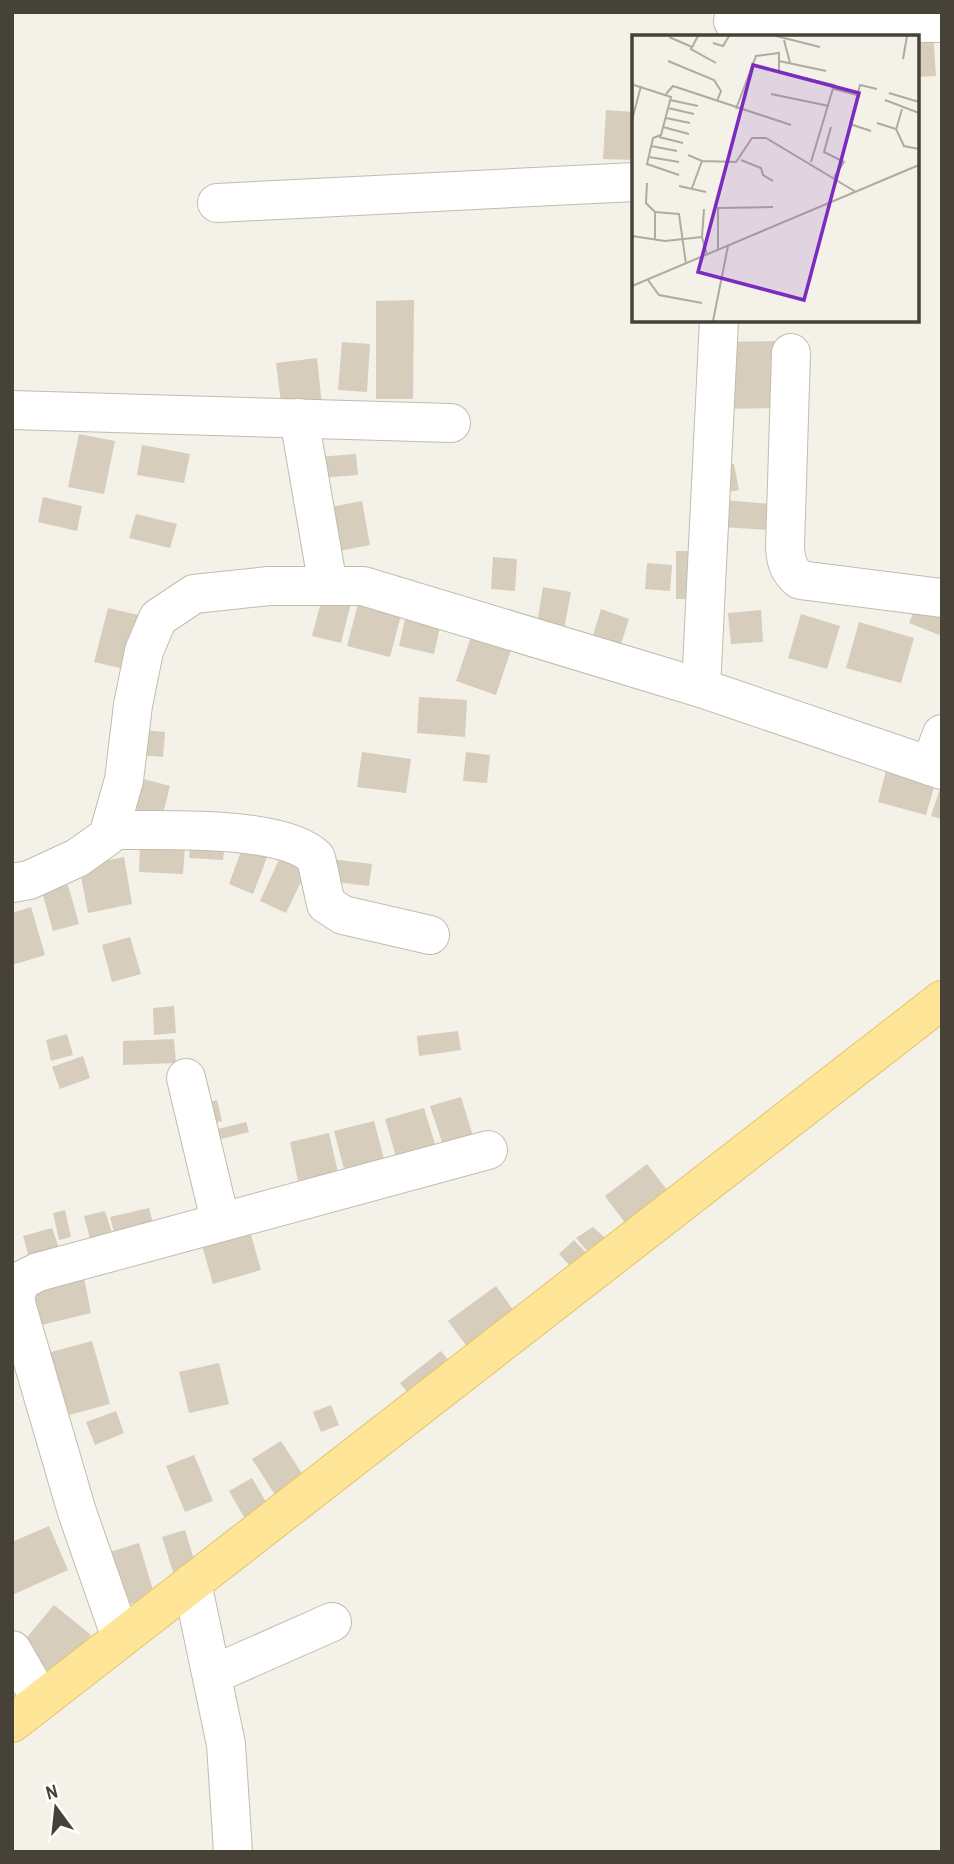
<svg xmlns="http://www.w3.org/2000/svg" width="954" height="1864" viewBox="0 0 954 1864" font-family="'Archivo Narrow',sans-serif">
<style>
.building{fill:#d6cdbd}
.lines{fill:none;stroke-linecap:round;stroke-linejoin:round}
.minor-casing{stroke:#c2bcad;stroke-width:40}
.major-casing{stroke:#e4c466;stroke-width:40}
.minor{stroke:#fff;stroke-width:38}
.major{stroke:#fee597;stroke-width:38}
.inset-road{fill:none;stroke:#afaba1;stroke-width:2}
.view{fill:#7b2cbf;fill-opacity:0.15;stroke:#7b2cbf;stroke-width:3.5}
.inset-edge{fill:none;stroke:#474237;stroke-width:3.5}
</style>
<rect width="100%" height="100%" fill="#f4f1e8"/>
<g class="building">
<polygon points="933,33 936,76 917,77 917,37"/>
<polygon points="606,110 634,112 634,160 603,159"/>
<polygon points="414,300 413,399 376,399 376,301"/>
<polygon points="777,341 777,408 722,409 721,342"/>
<polygon points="342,342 370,344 367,392 338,390"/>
<polygon points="317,358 322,406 282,411 276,363"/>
<polygon points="79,434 115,441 104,494 68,487"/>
<polygon points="142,445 190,454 184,483 137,475"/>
<polygon points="356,454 358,475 319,478 318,457"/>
<polygon points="734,464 739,490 723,493 719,467"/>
<polygon points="43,497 82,506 77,531 38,522"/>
<polygon points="724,500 770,504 768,530 723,527"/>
<polygon points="362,501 370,545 328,553 320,509"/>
<polygon points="136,514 177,524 170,548 129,538"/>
<rect x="676" y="551" width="21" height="48"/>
<polygon points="493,557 517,559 515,591 491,589"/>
<polygon points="647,563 672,565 670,591 645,589"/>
<polygon points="543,587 571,592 564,629 537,624"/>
<polygon points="324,591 352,599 341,643 312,636"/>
<polygon points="920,597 942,606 942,636 909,623"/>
<polygon points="358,604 401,615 390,657 347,646"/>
<polygon points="108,608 147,617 133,671 94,662"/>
<polygon points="601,609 629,619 621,644 593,635"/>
<polygon points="761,610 763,642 731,644 728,613"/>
<polygon points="801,614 840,626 827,669 788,658"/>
<polygon points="406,615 441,623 434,654 399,646"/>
<polygon points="859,622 914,638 901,683 846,668"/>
<polygon points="473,631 513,644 496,695 456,681"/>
<polygon points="419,697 467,700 465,737 417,733"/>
<polygon points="133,729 165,732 163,757 131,754"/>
<polygon points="362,752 411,759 406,793 357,787"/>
<polygon points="466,752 490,755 487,783 463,781"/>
<polygon points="887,767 936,780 926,815 878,802"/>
<polygon points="140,778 170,786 160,826 130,819"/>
<polygon points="942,782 942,819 931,816"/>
<polygon points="191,840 225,842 223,860 189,858"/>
<polygon points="244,843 269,852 253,894 229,884"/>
<polygon points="140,844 185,847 183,874 139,872"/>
<polygon points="283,851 310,863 286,913 260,901"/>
<polygon points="124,857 132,904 88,913 79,866"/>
<polygon points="330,859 372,864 369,886 327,881"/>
<polygon points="68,885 79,924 53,931 42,892"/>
<polygon points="31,907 45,955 12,965 12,913"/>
<polygon points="130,937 141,974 112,982 102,945"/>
<polygon points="174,1006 176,1033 154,1035 153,1008"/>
<polygon points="458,1031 461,1050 419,1056 417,1036"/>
<polygon points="67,1034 73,1055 51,1061 46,1040"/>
<polygon points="174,1039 176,1063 123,1065 123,1041"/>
<polygon points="83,1056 90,1078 60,1089 52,1067"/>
<polygon points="461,1097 473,1136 443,1145 430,1106"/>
<polygon points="217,1100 222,1121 204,1126 199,1105"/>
<polygon points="424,1108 437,1151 398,1163 385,1119"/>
<polygon points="374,1121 384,1159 344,1169 334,1131"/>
<polygon points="246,1122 249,1132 209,1142 206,1132"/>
<polygon points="329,1133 338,1172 298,1181 290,1142"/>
<polygon points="647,1164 674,1199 631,1231 605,1196"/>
<polygon points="149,1208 154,1227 115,1236 110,1217"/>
<polygon points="65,1210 71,1237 59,1240 53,1213"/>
<polygon points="105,1211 113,1236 91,1242 84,1216"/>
<polygon points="593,1227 612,1244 594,1259 576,1238"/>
<polygon points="52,1228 59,1248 29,1257 23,1236"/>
<polygon points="249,1228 261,1270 213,1284 201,1242"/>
<polygon points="574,1240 590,1257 575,1271 559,1254"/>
<polygon points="84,1278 91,1313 29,1328 22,1294"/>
<polygon points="496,1286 521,1321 474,1356 448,1321"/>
<polygon points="92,1341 110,1404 54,1419 36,1356"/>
<polygon points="441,1351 457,1372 416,1403 400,1383"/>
<polygon points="219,1363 229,1404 189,1413 179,1372"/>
<polygon points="331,1405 339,1425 321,1432 313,1412"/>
<polygon points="116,1411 124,1433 95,1445 86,1422"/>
<polygon points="281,1441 308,1483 279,1501 252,1459"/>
<polygon points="194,1455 213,1501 185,1512 166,1466"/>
<polygon points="252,1478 272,1512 249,1526 229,1491"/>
<polygon points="49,1526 68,1570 12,1595 12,1542"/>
<polygon points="185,1530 196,1566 173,1572 162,1537"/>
<polygon points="139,1543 155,1597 126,1605 110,1552"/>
<polygon points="54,1605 91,1635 54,1680 17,1649"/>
</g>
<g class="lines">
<defs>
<g id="minor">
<polyline points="733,21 942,23"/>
<polyline points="217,203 634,182"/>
<path d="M 791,353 L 785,547 C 786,562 788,570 800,580 L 942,598"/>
<polyline points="12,410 451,423"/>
<polyline points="299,418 328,586"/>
<polyline points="701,688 719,320"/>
<polyline points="930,766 942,734"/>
<path d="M 110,830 C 157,831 283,824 316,858 L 326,904 L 343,915 L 430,935"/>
<polyline points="12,883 29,880 77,858 108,836 124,780 133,705 144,651 158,618 194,594 269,586 363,586 701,688 942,770"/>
<polyline points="186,1078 220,1220"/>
<polyline points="192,1583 226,1744 233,1852"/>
<polyline points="121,1638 77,1512 17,1307 15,1295 22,1280 38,1272 488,1150"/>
<polyline points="12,1650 41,1700"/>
<polyline points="212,1675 332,1622"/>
</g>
<polyline id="major" points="12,1723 942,1000"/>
</defs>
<use href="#minor" class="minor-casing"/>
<use href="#major" class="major-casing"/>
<use href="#minor" class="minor"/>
<use href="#major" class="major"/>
</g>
<g transform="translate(632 35)">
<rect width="287" height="287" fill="#f4f1e8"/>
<path class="inset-road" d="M 66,1 L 59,14 L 84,28M 144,1 L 188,12M 37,2 L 60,12M 152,5 L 158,28M 81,8 L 91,11 L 97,1M 271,24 L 275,1M 36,26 L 82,45 L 89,56 L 85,66M 147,26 L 194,36M 2,50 L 39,62 L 29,100 L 21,103 L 15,129 L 47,140M 202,54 L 225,60M 257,58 L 287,67M 34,59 L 41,51 L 159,90M 139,59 L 197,71M 38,65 L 66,71M 253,65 L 287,78M 36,73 L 62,79M 104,74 L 124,21 L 147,18 L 147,37 L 202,50 L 179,127M 34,83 L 58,88M 0,85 L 9,51M 245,88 L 264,94 L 272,111 L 287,114M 31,92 L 57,99M 199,92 L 192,117 L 212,127 L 202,142M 264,95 L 270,74M 239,96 L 218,89 L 228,50 L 245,54M 27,102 L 51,108M 19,111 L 45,116M 56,120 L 70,126 L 104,127 L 120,103 L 134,103 L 224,157M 17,122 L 47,127M 109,125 L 129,133 L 131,140 L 141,146M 15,148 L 14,168 L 23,177 L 23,204M 47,151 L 74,157M 60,153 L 70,126M 72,174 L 70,202 L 75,220M 23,177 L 47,179 L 54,229M 0,201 L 33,206 L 70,202M 86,215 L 86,173 L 141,172M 16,245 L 27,260 L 70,268M 0,251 L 287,130M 81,286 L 96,211"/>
<path class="view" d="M 121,30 L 227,58 L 172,265 L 66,237 Z"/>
<rect width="287" height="287" class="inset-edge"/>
</g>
<rect width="954" height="1864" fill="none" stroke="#474237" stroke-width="28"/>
<g transform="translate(56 1808) rotate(345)" stroke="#ffffff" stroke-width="5" paint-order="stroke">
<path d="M0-5L12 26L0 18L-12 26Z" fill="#474237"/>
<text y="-10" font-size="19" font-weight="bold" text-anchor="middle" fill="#474237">N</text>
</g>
</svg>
